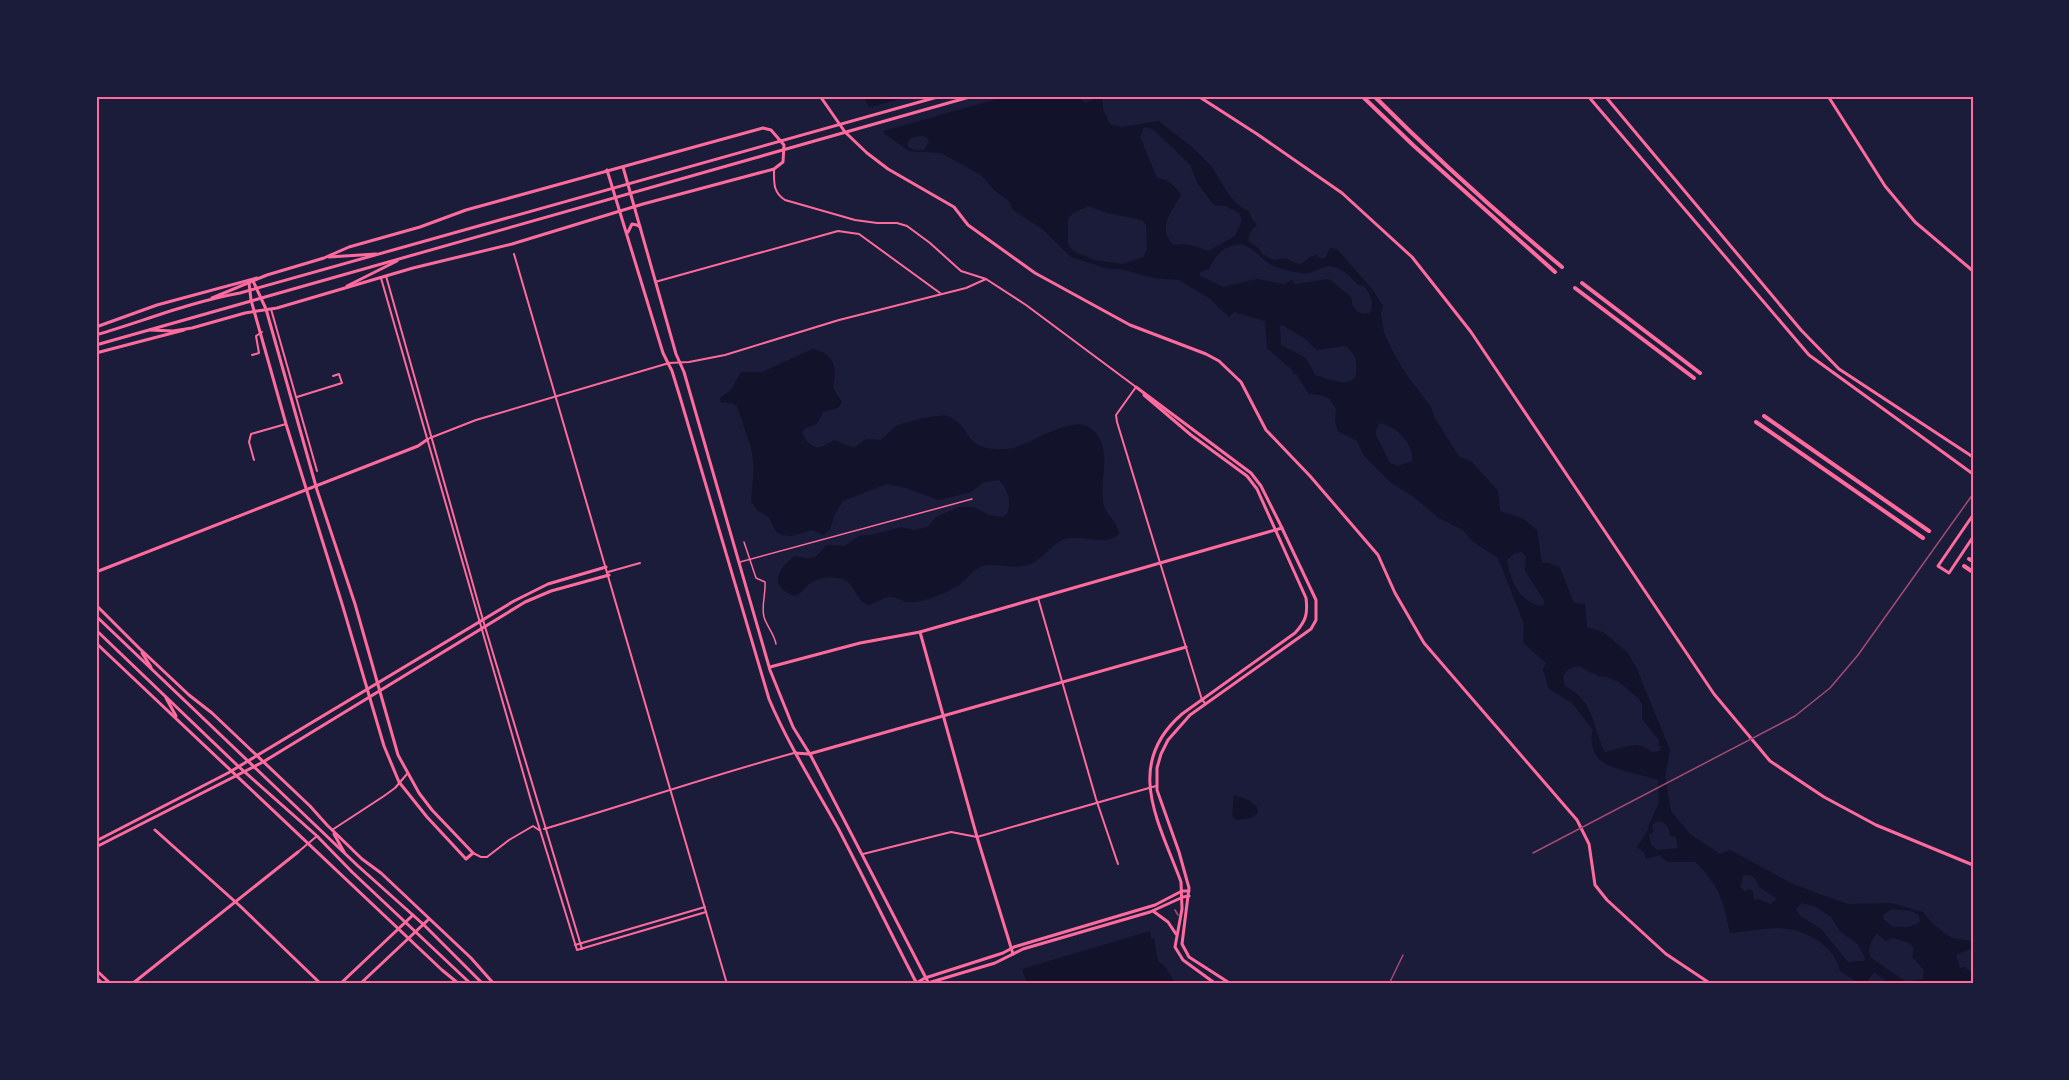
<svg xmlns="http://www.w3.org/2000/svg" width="2069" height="1080" viewBox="0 0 2069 1080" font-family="Ubuntu,sans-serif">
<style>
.water{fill:#12122b;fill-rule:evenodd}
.pier{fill:#1b1b3a}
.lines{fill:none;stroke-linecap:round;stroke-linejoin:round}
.pedestrian{stroke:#ff6b9d;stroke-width:1.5}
.minor{stroke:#ff6b9d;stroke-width:2}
.tertiary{stroke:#ff6b9d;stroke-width:3}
.secondary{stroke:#ff6b9d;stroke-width:3}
.primary{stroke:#ff6b9d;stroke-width:3}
.motorway{stroke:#ff6b9d;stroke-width:4}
.rail{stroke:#a44b75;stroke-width:1.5}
.neatline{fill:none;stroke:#ff6b9d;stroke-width:2}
</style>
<rect width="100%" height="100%" fill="#1b1b3a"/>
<g class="water">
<path d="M 867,96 L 1078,96 L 1085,103 L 1093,100 L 1093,96 L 1100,96 L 1103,102 L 1103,109 L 1110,124 L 1122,127 L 1159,121 C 1178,137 1202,152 1215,172 C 1224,186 1232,205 1249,211 L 1252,220 L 1257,225 L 1250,232 L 1248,241 L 1259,249 L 1262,254 L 1274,260 L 1285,258 L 1300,265 L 1310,257 L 1316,255 L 1322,259 L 1326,257 L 1330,248 L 1337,249 L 1372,289 L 1383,306 L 1381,313 L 1384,333 L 1392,350 L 1404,371 L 1431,407 L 1434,417 L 1459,456 L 1472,462 L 1498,491 L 1500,511 L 1522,518 L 1537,530 L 1542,563 L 1549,563 L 1560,568 L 1574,603 L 1585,604 L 1587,627 L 1603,632 L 1627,652 L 1636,667 L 1670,750 L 1665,777 L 1671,811 L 1690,834 L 1720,854 L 1730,850 L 1793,884 L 1825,896 L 1848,904 L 1891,903 L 1912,909 L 1923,912 L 1933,924 L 1952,938 L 1973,941 L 1973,950 L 1970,949 L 1956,955 L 1960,968 L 1965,967 L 1973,974 L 1973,984 L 1927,984 L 1924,982 L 1890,984 L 1874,972 L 1866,984 L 1860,984 L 1840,971 C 1834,944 1804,929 1778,928 C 1762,928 1746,932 1730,933 C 1724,903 1719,884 1695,862 L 1667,862 L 1660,855 L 1646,859 L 1644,852 L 1637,847 L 1648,830 L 1648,827 L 1659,803 L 1658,780 C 1643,775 1617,770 1604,763 C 1593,757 1589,740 1593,730 L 1572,703 L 1549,689 L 1543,669 L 1546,663 L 1523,643 L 1524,624 L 1498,558 L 1472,541 L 1463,530 L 1439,518 L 1411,495 L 1391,483 L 1364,456 L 1357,441 L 1338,431 L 1335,421 L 1336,409 L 1330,399 L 1320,395 L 1309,394 L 1296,374 L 1293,374 L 1292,370 L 1267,348 L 1265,321 L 1234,312 L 1229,317 L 1209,298 L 1179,280 L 1153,278 L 1121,269 L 1109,269 L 1071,257 L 1042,229 L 1012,209 L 1010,202 L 995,191 L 981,175 L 941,153 L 909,151 L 885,134 L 865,100 ZM 1144,127 L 1153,129 L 1190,165 L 1198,184 L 1214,205 L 1226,206 L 1239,213 L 1242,221 L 1235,236 L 1209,251 L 1187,244 L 1173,245 C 1157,227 1171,213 1181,195 C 1175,186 1169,179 1157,178 L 1140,137 ZM 922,136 L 927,138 L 929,142 L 924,150 L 914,150 L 908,147 L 908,142 L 910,138 ZM 1088,206 L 1108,213 L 1142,220 L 1146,225 L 1147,250 L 1143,257 L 1123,264 L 1094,260 L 1073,251 L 1068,244 L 1068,219 L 1073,213 ZM 1241,244 C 1256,248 1261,261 1276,267 C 1285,270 1299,274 1309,273 C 1313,272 1318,269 1322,268 C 1338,262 1348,275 1358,285 L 1364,286 C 1371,295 1374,301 1370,313 C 1358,316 1352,309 1351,297 L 1329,279 L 1295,284 L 1292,280 L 1284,284 L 1257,279 L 1223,287 L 1200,276 L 1200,272 L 1209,269 C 1216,254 1223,246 1241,244 ZM 1282,325 L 1304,338 L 1317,350 L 1346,346 C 1357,355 1358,365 1355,378 C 1343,387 1329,379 1315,375 L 1306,358 L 1281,345 L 1280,327 ZM 1379,423 C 1395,425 1415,444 1412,461 L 1398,466 L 1390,463 L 1376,435 L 1376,430 ZM 1522,552 L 1526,557 L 1525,571 L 1544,600 L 1544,604 L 1541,606 C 1519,602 1510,580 1507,560 L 1515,553 ZM 1579,666 L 1598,676 L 1607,677 L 1619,682 L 1638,698 L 1642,704 L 1642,719 L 1659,740 L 1658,745 L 1661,747 L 1659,751 L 1652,752 C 1637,739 1622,748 1605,752 C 1590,723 1597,704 1565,686 L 1563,677 C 1567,670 1570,667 1579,666 ZM 1659,821 C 1667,823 1669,828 1670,836 L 1676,837 L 1678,848 L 1657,850 L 1651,845 L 1649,834 L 1653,833 L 1653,824 ZM 1743,875 C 1752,875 1756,876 1758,886 L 1777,899 L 1770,904 L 1758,899 L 1754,900 L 1753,891 L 1748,889 L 1745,891 L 1740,887 ZM 1802,903 L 1816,907 L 1831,917 L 1840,931 L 1858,945 L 1865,958 L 1864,961 L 1848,962 L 1821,929 L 1800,916 L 1796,909 ZM 1892,909 L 1911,911 L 1919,915 L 1920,922 L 1909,927 L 1893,927 L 1884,920 L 1883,915 ZM 1877,934 L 1886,941 L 1893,938 L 1910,943 L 1914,948 L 1912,957 L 1924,970 L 1923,979 L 1906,982 L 1870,957 C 1868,948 1870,941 1877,934 Z"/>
<path d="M 812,349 C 835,353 837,367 833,388 L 842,402 L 838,408 L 823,412 L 817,424 L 806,428 L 802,432 C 804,439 812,449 820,447 C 824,447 830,442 834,440 L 854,448 L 866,439 L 881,440 C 887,435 892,428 898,425 C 909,421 937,414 948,416 C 951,417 957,421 959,423 C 964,427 966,433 970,438 C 978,449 995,450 1008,449 C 1030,446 1070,414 1090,428 C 1116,446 1097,481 1104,506 C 1108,517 1118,522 1119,534 C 1106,546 1086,536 1070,538 C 1055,539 1046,556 1033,563 C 1018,570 1002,564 987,565 C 971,567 968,582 954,588 C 942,594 925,602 911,602 C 903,603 897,596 889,597 C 882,597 875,604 868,605 C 860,602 857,595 853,588 C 844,574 822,575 809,584 C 804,588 802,593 795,596 C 769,588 776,569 795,556 C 814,560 814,560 826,545 L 844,546 L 861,535 L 872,535 L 901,527 L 915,530 L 927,527 L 936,517 L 959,507 L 974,507 L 989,515 L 1002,517 L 1007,514 C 1012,501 1008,490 999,480 L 984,482 L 971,492 L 939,500 L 906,488 L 887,484 L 843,501 L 834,516 L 830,530 L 823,535 L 812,530 L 792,536 L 782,535 L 776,532 L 769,517 L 757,510 L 751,501 L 754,467 L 751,448 L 737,406 L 732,403 L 721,403 L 720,398 L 731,390 L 741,372 L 762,372 Z"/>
<polygon points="1234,795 1249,800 1258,808 1257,814 1251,818 1237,820 1232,816"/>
<polygon points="1150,931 1151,938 1154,938 1158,961 1166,968 1176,984 1030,984 1026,981 1022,969"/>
</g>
<polygon class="pier" points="912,96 1008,96 880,132 866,108"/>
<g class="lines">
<g class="pedestrian">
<path d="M 744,542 L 756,578 L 765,582 C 766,594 761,606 764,617 C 767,627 774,633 776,644"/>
<polyline points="740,562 972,499"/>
</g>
<g class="minor">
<path d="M 774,170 C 774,183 773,192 785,200 L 855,220 L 877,223 L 897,223 L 907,226 L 930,243 L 961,271 L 986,279 L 1026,305 L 1136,387 L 1116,415 L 1117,422 L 1202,700 L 1206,704"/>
<polyline points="514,254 727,984"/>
<polyline points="386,276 483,620 582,949"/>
<polyline points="381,278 532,804 577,950 706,912"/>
<polyline points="655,282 838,231 859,234 940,293"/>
<polyline points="271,309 317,471"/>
<polyline points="252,355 259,353 256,336 262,332"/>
<polyline points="297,397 342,383 339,374 333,376"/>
<polyline points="430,438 476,420 669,363 689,362 725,355 839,320 966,288 986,279"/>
<polyline points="254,460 249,442 251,434 286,424"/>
<polyline points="608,572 640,563"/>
<polyline points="1038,598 1096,799 1118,864"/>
<path d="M 544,829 C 628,804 710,776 794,753"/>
<polyline points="332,830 384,796 395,788 407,774"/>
<polyline points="298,852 317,836"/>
<polyline points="473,853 481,857 487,857 509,840 533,826 539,830"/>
<polyline points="863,854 951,832 977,837 1156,786"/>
<polyline points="575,945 705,907"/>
</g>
<g class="tertiary">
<polyline points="820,96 845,132 867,153 888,169 954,207 968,225 1035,273 1130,325 1206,354 1219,361 1241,382 1266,430 1310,476 1378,555 1395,593 1424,643 1577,820 1589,844 1595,885 1607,900 1666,954 1711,984"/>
<polyline points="1198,96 1257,134 1342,193 1412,257 1471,332 1714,694 1770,761 1824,797 1876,825 1973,865"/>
<polyline points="329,257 376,254"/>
<polyline points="347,286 397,261"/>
<polyline points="96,327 157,305 257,278"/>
<polyline points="150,330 173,331 192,328 245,313 277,308 413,268 512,244 643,204 774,169 783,162 784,145 771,130 763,128 466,210 420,227 349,247 324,258 267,275 212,298"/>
<polyline points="96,353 184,330"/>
<polyline points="1136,387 1251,473 1261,486 1280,524 1316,600 1316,620 1311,629 1190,715 1168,740 1161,754 1157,768 1157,790 1179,852 1189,888 1182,944 1189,957 1231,984"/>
<path d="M 1144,395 L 1191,435 L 1247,476 L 1257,489 L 1306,598 C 1308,614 1306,621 1295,633 L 1182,714 C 1123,765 1159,822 1181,882 L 1182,909 L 1175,947 L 1183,960 L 1216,984"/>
<polyline points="1973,515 1938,566 1949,573 1973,537"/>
<polyline points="96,572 418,446 428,439"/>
<polyline points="96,605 139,648 189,695 212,713 310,806 327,825 362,859 381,873 471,958 494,984"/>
<polyline points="920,632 977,837 1013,954"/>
<polyline points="96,643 442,970 459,984"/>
<polyline points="142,653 151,667"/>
<polyline points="770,667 860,643 920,632 1282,528"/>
<polyline points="166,698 176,716"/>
<polyline points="795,753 809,754 1186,647"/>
<polyline points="155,830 240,906 321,984"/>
<polyline points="334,834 344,852"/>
<polyline points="1153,911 1168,922 1176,934"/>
<polyline points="918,982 925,978 1003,953 1014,947 1155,905 1182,891 1189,891"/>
<polyline points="132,984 298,852"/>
<polyline points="912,984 928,983 995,963 1023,949 1150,912 1183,897 1189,896"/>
</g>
<g class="secondary">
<polyline points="1588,96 1809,355 1973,474"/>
<polyline points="1605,96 1801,330 1839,369 1973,457"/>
<polyline points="1828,96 1885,186 1915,222 1973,271"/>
<polyline points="623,167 676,354 684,372 770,670 793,727 811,756 929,984"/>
<path d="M 607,170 L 663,353 L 672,371 L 680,397 L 769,699 C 788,744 814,785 838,828 C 865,880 890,932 917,984"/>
<polyline points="628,232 632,224 637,225 640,227"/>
<polyline points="249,283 251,300 286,424 343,607 384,746 399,782 427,817 466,859 473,853 432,810 419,793 398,755 355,604 317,490 266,309 253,281"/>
<polyline points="96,841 228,773 514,601 548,584 606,567"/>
<polyline points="96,847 263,762 525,602 551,591 609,575"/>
<polyline points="96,970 111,984"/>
<polyline points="96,977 103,984"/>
</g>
<g class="primary">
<path d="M 96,335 C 144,321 190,302 240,293 L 941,96"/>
<polyline points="96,345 973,96"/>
<polyline points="96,616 358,866 424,925 483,984"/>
<polyline points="96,630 238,766 317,836 352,872 471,984"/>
<polyline points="340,984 413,915"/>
<polyline points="360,984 429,919"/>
</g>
<g class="motorway">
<polyline points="1362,96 1414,146 1555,272"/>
<path d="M 1374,96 C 1434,156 1497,213 1562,267"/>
<polyline points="1582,283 1700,373"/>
<polyline points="1575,288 1694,378"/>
<polyline points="1764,416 1929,531"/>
<polyline points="1756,422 1923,538"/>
<polyline points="1969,559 1973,561"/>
<polyline points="1964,566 1973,572"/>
</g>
<g class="rail">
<polyline points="1533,853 1795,716 1830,688 1858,655 1973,494"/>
<polyline points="1175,910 1178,915"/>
<polyline points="1389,984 1403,955"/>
</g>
</g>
<rect width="2069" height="1080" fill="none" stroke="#1b1b3a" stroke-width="195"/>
<rect x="98" y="98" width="1874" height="884" class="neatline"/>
</svg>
